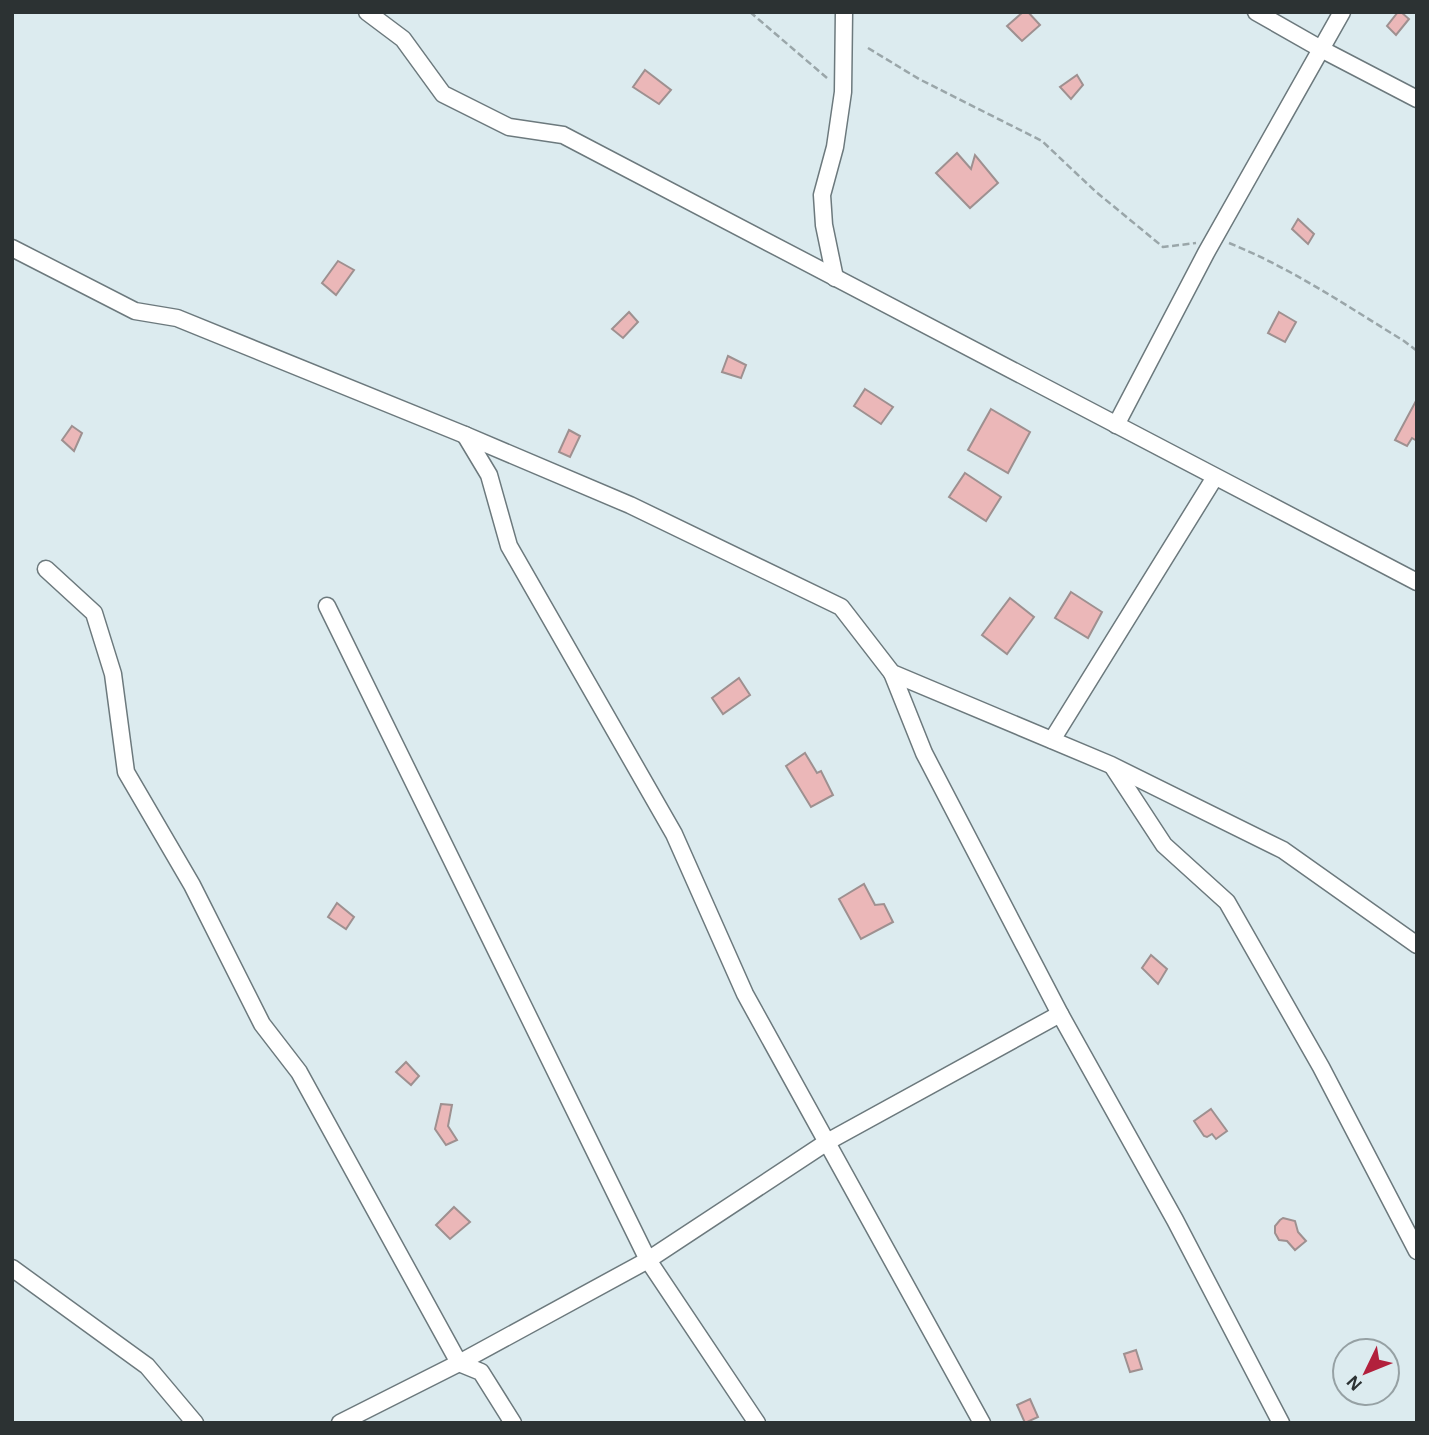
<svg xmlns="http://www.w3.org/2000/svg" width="1429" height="1435" viewBox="0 0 1429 1435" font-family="'Alegreya Sans',sans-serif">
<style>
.building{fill:#ebb7b8;stroke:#9e9090;stroke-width:2}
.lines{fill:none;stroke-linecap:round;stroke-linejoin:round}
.street-casing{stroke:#6c797d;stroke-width:19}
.path{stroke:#9aa6a9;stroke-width:2.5;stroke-dasharray:7 3.5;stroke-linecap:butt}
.street{stroke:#fff;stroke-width:16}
</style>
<rect width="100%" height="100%" fill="#dcebef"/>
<g class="building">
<polygon points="1023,12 1028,12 1040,25 1022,41 1007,26"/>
<polygon points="1398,12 1401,12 1409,19 1396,35 1387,26"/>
<polygon points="645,70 671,90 659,104 633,87"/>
<polygon points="1077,75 1083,85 1071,99 1060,87"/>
<polygon points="957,153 971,169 975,155 998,183 970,208 936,173"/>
<polygon points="1298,219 1314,234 1308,244 1292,229"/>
<polygon points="338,261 354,270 336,295 322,283"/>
<polygon points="629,312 638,322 623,338 612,329"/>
<polygon points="1279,312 1296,322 1285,342 1268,333"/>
<polygon points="728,356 746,365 741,378 722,372"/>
<polygon points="865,389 893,407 881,424 854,406"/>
<polygon points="1417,399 1417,441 1412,438 1407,446 1395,440"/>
<polygon points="991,409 1030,432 1008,473 968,450"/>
<polygon points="72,426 82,433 74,451 62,440"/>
<polygon points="569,430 580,436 570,457 559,452"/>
<polygon points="965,473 1001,497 986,521 949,497"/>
<polygon points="1071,592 1102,612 1088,638 1055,618"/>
<polygon points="1010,598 1034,617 1007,654 982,635"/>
<polygon points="739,678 750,695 723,714 712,698"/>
<polygon points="805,753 817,773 821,771 833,795 811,807 786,766"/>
<polygon points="864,884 875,905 884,904 893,922 861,939 839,899"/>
<polygon points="337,903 354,917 346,929 328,917"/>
<polygon points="1151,955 1167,969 1158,984 1142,968"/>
<polygon points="406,1062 419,1076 411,1085 396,1072"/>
<polygon points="441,1104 452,1105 448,1126 457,1140 446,1145 435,1129"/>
<polygon points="1211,1109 1227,1131 1216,1139 1212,1134 1207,1137 1204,1136 1194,1121"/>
<polygon points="454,1207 470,1222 450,1239 436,1225"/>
<polygon points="1283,1218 1295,1221 1298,1232 1306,1241 1295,1250 1287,1241 1279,1240 1275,1233 1275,1226 1280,1220"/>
<polygon points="1136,1350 1142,1369 1130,1372 1124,1354"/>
<polygon points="1030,1399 1038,1417 1025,1423 1017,1405"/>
</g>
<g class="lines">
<defs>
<g id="street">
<polyline points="367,12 403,39 443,94 509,127 563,135 1417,582"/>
<polyline points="1256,12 1321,49 1417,99"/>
<polyline points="12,248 135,311 177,318 465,435 630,505 841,607 892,673 1111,765 1283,850 1417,945"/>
<polyline points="835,278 824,225 822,195 835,147 843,92 844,12"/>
<polyline points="1116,425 1206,253 1342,12"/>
<polyline points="465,435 489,475 509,546 674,834 745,994 982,1423"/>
<polyline points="46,569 94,613 113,674 126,772 192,885 262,1024 299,1072 459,1363 481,1372 513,1423"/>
<polyline points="327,606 648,1260 757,1423"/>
<polyline points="892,673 924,753 1060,1014 1175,1220 1281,1423"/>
<polyline points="1052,740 1215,477"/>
<polyline points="1113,767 1164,845 1227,902 1321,1067 1417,1251"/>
<polyline points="12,1268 147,1366 195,1423"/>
<polyline points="340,1423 459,1363 648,1260 827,1142 1060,1014"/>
</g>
</defs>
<use href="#street" class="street-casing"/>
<g class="path">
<polyline points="750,12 827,78"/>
<polyline points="868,48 919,79 1042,141 1095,191 1163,247 1196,243"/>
<path d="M 1229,243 C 1291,268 1347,306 1404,341 L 1417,351"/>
</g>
<use href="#street" class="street"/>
</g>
<rect width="1429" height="1435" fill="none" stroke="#2c3233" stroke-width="28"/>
<g transform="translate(1366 1372) rotate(227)"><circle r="33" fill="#dcebef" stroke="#96a1a4" stroke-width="2"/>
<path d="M0-5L12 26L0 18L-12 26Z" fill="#b2203c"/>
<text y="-10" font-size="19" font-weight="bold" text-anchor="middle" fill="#2c3233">N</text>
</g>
</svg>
